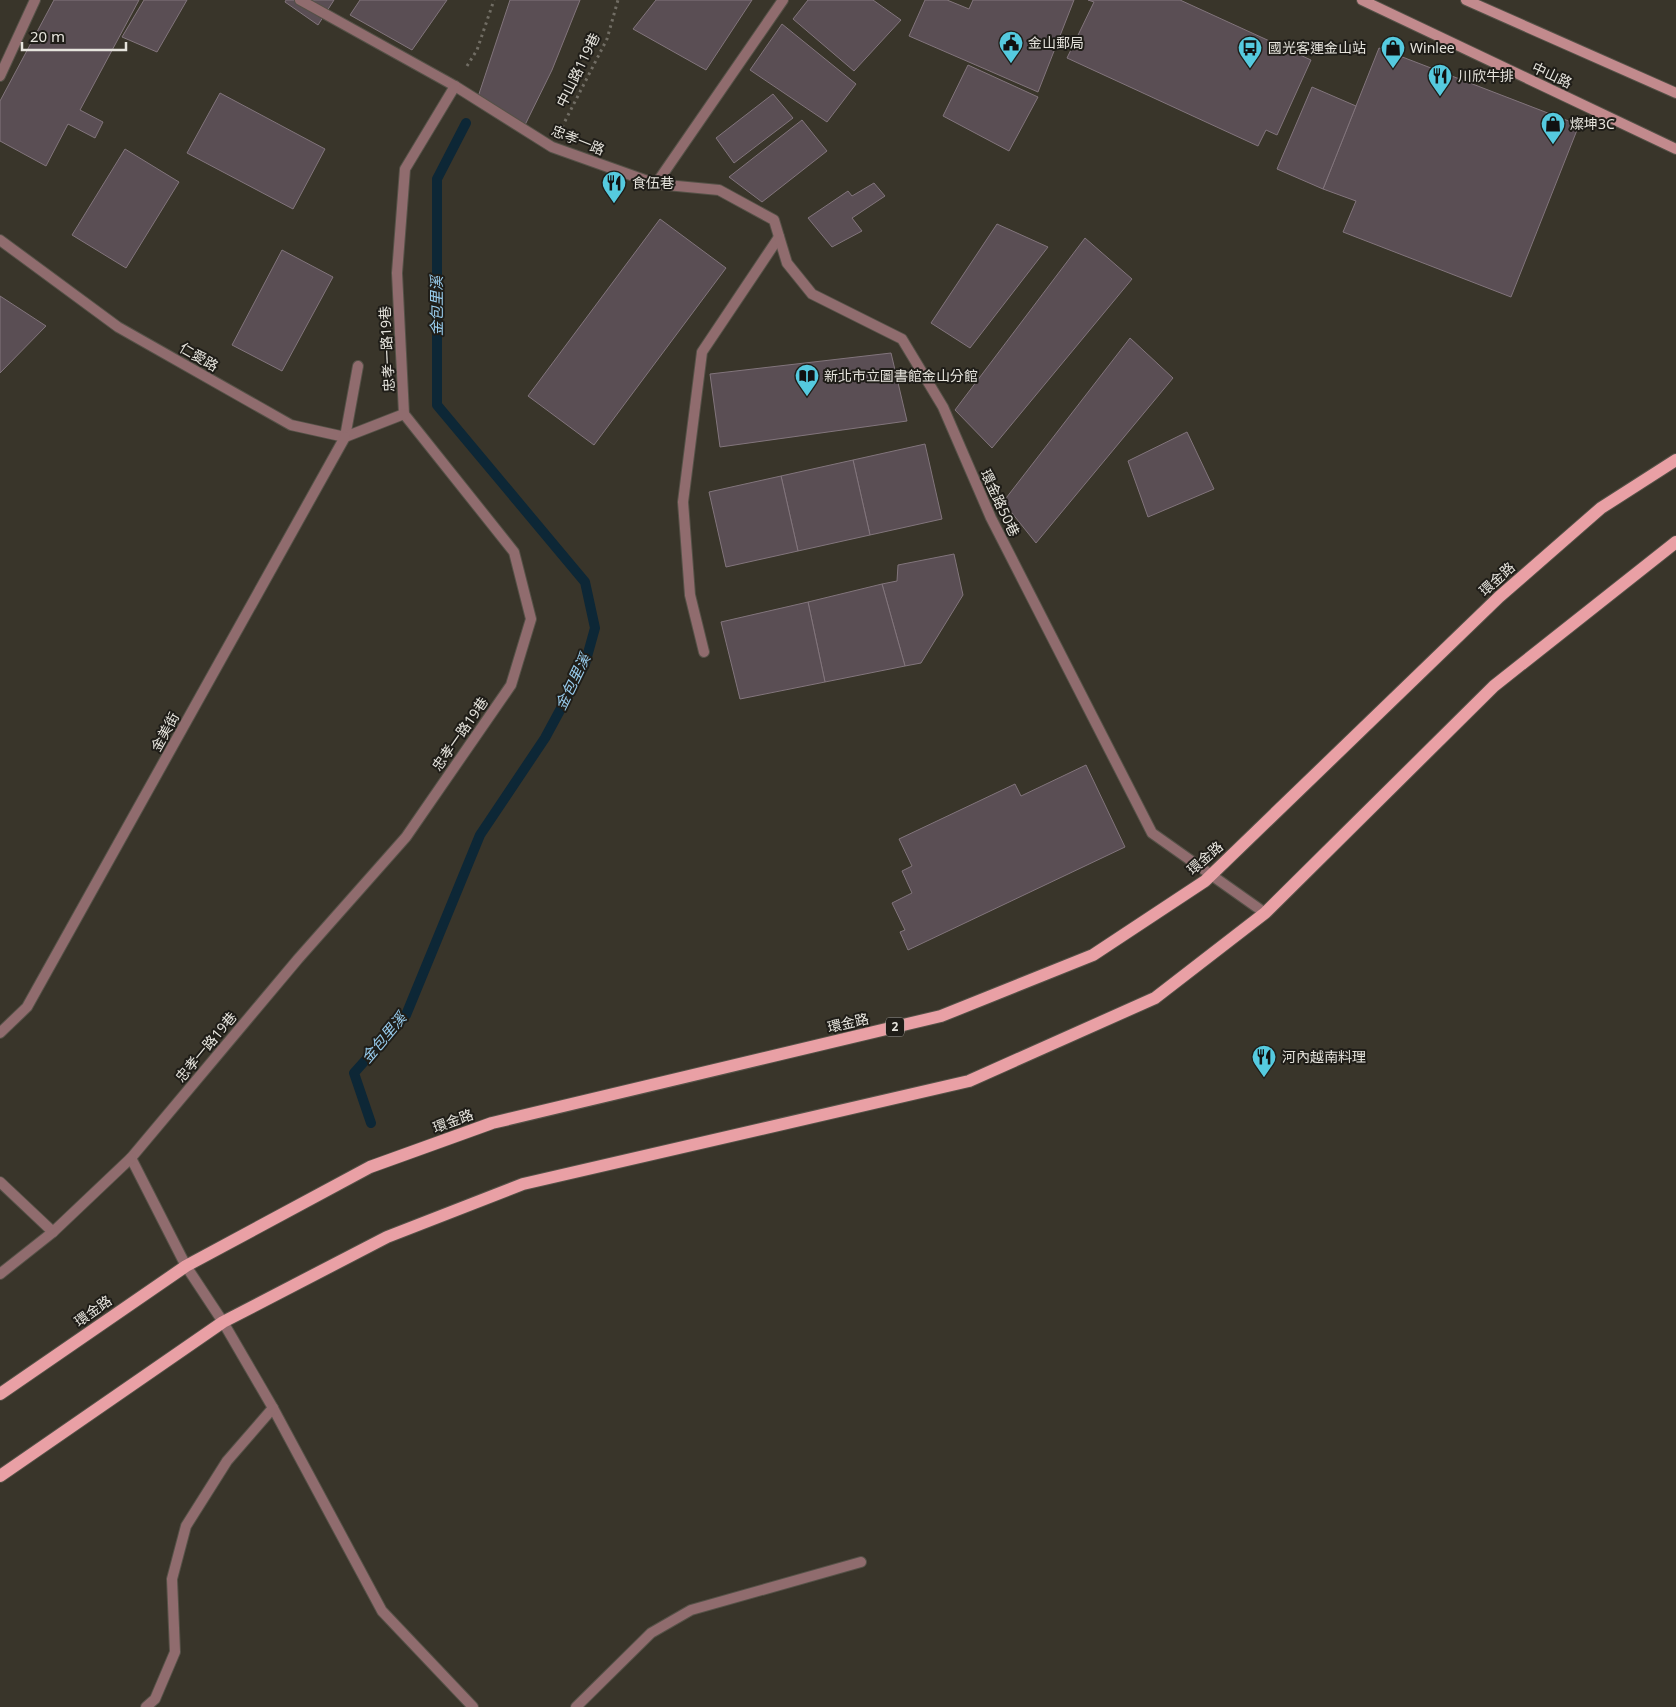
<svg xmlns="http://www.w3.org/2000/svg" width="1676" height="1707" viewBox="0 0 1676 1707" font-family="'Noto Sans','Noto Sans TC',sans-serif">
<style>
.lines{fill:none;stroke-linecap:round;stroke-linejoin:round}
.stream{stroke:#0d2736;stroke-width:10}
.building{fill:#5a4e54;stroke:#82757c}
.lane-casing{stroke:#555147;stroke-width:12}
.street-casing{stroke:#555147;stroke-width:12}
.secondary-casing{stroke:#555147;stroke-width:12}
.primary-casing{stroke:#555147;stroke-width:14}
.path{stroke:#716d64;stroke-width:3;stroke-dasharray:2.5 4;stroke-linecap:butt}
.lane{stroke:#906c6e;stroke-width:10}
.street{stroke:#906c6e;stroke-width:10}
.secondary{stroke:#c28a8d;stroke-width:10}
.primary{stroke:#e9a0a5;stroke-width:12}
.labels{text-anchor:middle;stroke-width:4;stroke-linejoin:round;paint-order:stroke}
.shield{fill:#1f1d18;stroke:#aaa8a2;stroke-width:1}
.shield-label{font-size:12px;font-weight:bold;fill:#e6e4dd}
.poi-label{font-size:14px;fill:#e6e4dd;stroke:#1f1d18;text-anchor:start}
.street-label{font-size:14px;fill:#e6e4dd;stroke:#1f1d18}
.water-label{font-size:15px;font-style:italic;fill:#98cced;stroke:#1f1d18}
</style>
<rect width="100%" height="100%" fill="#39352a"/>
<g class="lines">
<polyline class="stream" points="371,1123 354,1073 406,1015 480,835 545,738 585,664 595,628 585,582 437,405 437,179 466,123"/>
</g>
<g class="building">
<polygon points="54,0 139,0 80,110 103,122 95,138 68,124 46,166 0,141 0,101"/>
<polygon points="144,0 187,0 157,52 122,37"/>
<polygon points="286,0 334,0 318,25 285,2"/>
<polygon points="360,0 447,0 412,50 350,15"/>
<polygon points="510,0 580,0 552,70 523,129 478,97"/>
<polygon points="656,0 752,0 706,70 633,29"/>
<polygon points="808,0 873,0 901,20 854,71 793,19"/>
<polygon points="925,0 947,0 969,9 973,0 1074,0 1038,92 909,36"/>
<polygon points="1088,0 1180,0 1311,60 1277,135 1266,130 1258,146 1067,58 1094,2"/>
<polygon points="782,24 856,84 827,122 750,70"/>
<polygon points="1379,48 1579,125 1511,297 1343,232 1356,201 1323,189"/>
<polygon points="968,65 1038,97 1009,151 943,116"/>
<polygon points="1312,87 1356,106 1323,189 1277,169"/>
<polygon points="220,93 325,149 293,209 187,153"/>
<polygon points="773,94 793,118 734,163 716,138"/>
<polygon points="802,120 827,151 762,202 729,177"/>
<polygon points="125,149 179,182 126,268 72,235"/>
<polygon points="874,183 885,196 852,218 862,231 832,247 808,218 848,191 852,196"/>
<polygon points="660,219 726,268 594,445 528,396"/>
<polygon points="997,224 1048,247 970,348 931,323"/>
<polygon points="1085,238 1132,279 992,448 955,410"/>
<polygon points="282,250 333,277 282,371 232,345"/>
<polygon points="0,296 46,326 0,373"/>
<polygon points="1130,338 1173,378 1036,543 1003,502"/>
<polygon points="891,353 907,421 720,447 710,374"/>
<polygon points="1187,432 1214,489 1148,517 1128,461"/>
<polygon points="925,444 942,519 870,535 853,460"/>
<polygon points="853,460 870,535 798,551 781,476"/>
<polygon points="781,476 798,551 726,567 709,492"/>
<polygon points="954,554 963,595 921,663 905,666 882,584 897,581 898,565"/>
<polygon points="882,584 905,666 825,682 808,602"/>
<polygon points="808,602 825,682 740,699 721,622"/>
<polygon points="1086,765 1125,847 908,950 900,932 905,930 892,903 912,893 902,871 912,866 899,839 1015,784 1021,796"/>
</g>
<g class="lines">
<defs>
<g id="lane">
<polyline points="345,437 358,366"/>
<polyline points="704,652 690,595 683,502 702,352 779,237"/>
<polyline points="576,1707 651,1633 691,1610 861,1562"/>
</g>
<g id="street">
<polyline points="300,0 455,86 552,147 656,184 783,0"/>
<polyline points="0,76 35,0"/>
<polyline points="455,86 405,169 397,273 404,414 514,552 531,619 511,685 406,837 298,959 131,1158 186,1266 223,1322 273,1408 382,1611 473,1707"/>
<polyline points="656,184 719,190 774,220 787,263 812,294 902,339 943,407 991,518 1152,833 1265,913"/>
<polyline points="0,240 118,327 291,425 345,437 404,414"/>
<polyline points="0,1033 27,1007 345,437"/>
<polyline points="0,1182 53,1232"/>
<polyline points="0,1274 53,1232 131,1158"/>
<polyline points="146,1707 155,1699 175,1652 172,1579 186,1526 227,1461 273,1408"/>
</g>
<g id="secondary">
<polyline points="1362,0 1676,149"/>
<polyline points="1466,0 1676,93"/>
</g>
<g id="primary">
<polyline points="0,1394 186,1266 370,1167 492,1123 941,1016 1093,955 1205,881 1499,597 1601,508 1676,460"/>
<polyline points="0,1476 223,1322 387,1237 523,1184 969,1081 1155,998 1265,913 1494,686 1676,542"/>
</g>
</defs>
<use href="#lane" class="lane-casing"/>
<use href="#street" class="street-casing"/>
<use href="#secondary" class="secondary-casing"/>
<use href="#primary" class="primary-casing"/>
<g class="path">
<polyline points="467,66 477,50 494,0"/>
<polyline points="562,127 607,39 618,0"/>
</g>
<use href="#lane" class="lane"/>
<use href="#street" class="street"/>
<use href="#secondary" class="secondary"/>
<use href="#primary" class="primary"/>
</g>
<defs>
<symbol id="civic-pin" viewBox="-11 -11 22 30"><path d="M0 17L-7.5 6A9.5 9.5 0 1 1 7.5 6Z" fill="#55cadf" stroke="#1f1d18"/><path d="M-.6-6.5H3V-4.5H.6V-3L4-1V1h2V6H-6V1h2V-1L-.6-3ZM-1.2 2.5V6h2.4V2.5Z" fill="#111"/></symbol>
<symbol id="bus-pin" viewBox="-11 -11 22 30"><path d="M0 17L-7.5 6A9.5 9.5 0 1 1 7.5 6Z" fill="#55cadf" stroke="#1f1d18"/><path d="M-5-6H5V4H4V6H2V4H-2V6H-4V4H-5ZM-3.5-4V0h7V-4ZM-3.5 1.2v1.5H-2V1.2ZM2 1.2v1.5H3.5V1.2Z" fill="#111"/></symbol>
<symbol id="shop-pin" viewBox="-11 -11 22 30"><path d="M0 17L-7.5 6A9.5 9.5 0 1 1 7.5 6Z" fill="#55cadf" stroke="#1f1d18"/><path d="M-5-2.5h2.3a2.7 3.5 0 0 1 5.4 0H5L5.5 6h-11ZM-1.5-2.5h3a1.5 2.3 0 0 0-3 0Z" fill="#111"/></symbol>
<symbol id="restaurant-pin" viewBox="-11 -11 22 30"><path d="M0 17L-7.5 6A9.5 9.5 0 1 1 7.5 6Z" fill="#55cadf" stroke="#1f1d18"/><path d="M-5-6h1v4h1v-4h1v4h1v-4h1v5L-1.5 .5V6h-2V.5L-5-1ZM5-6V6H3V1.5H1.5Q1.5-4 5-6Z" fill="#111"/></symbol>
<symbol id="library-pin" viewBox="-11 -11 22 30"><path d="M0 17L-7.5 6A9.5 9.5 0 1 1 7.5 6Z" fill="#55cadf" stroke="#1f1d18"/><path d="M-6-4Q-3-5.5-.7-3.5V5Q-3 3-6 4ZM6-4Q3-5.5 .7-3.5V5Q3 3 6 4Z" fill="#111"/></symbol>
</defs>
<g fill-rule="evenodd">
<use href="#civic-pin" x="997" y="29" width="28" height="38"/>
<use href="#bus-pin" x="1236" y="34" width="28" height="38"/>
<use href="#shop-pin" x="1379" y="34" width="28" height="38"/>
<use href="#restaurant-pin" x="1426" y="62" width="28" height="38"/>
<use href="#shop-pin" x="1539" y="110" width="28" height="38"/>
<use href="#restaurant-pin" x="600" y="169" width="28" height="38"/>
<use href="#library-pin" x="793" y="362" width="28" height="38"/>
<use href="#restaurant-pin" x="1250" y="1043" width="28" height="38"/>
</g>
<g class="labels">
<rect class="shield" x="886" y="1017.5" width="18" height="19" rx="4"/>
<g class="shield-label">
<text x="895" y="1031">2</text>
</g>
<g class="poi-label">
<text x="1028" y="48">金山郵局</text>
<text x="1268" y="53">國光客運金山站</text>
<text x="1410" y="53">Winlee</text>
<text x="1458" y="81">川欣牛排</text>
<text x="1570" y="129">燦坤3C</text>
<text x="632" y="188">食伍巷</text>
<text x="824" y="381">新北市立圖書館金山分館</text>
<text x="1282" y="1062">河內越南料理</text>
</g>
<g class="street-label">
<text transform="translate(578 70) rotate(-64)" y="5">中山路119巷</text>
<text transform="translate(1552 75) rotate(25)" y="5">中山路</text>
<text transform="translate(578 140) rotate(22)" y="5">忠孝一路</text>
<text transform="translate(387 349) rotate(-93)" y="5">忠孝一路19巷</text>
<text transform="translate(199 357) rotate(30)" y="5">仁愛路</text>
<text transform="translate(1000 503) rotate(65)" y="5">環金路50巷</text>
<text transform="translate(1497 579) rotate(-42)" y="5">環金路</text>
<text transform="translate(165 732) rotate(-61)" y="5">金美街</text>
<text transform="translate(460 734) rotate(-55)" y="5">忠孝一路19巷</text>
<text transform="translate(1205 858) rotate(-41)" y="5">環金路</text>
<text transform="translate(848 1023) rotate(-13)" y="5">環金路</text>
<text transform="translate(206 1047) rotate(-50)" y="5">忠孝一路19巷</text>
<text transform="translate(453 1121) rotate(-20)" y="5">環金路</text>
<text transform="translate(93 1311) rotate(-35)" y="5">環金路</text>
</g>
<g class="water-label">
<text transform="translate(437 306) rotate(-90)" y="5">金包里溪</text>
<text transform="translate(573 682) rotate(-64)" y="5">金包里溪</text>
<text transform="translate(384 1038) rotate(-50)" y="5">金包里溪</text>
</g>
</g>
<path d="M22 42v8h104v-8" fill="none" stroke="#e6e4dd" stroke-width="2.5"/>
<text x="30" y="42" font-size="15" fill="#e6e4dd" stroke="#1f1d18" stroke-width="4" paint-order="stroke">20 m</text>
</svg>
